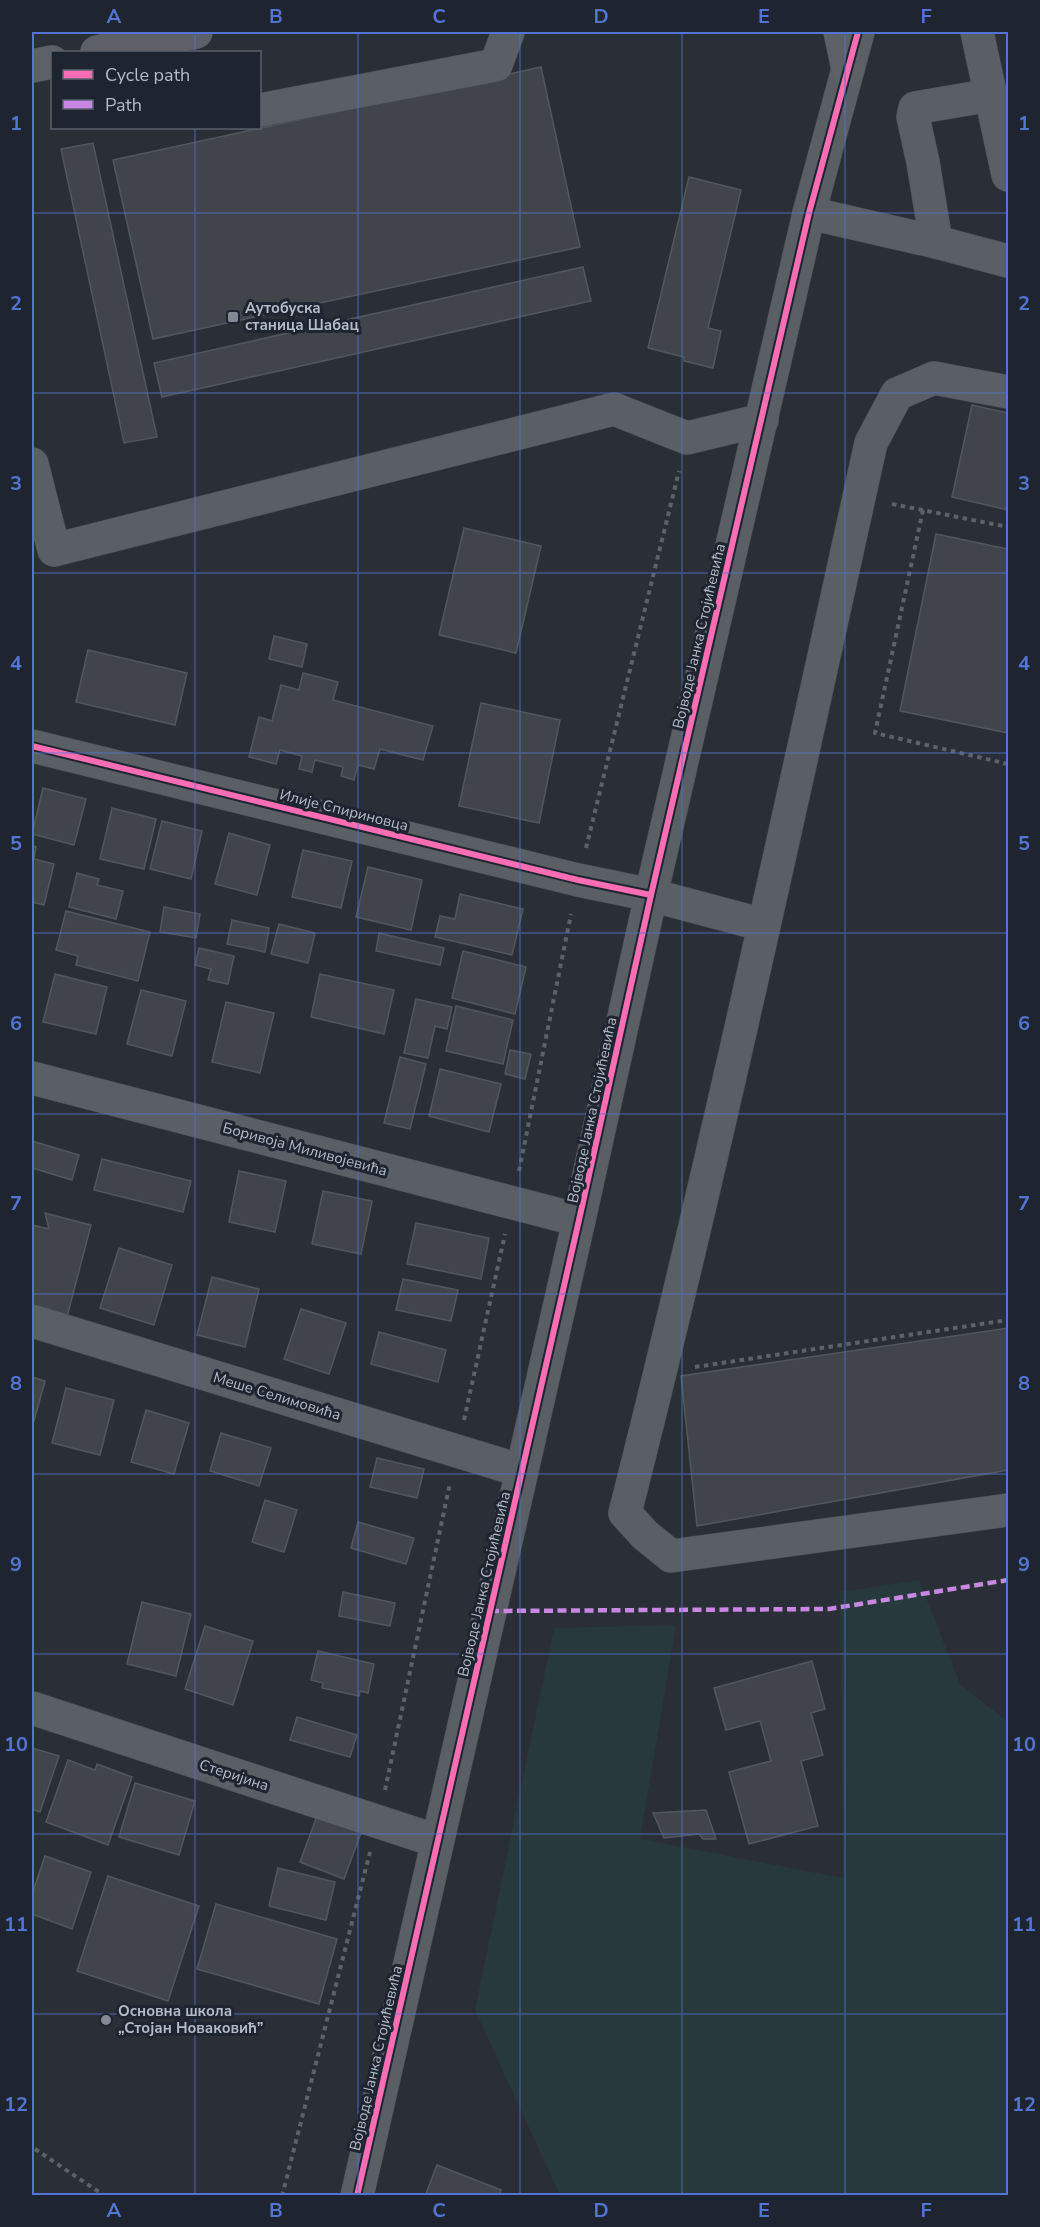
<svg xmlns="http://www.w3.org/2000/svg" width="1040" height="2227" font-family="'Nunito Sans',sans-serif">
<rect width="100%" height="100%" fill="#2a2f37"/>
<path fill="#27393c" d="M919,1580L960,1684L1008,1722V2195H560L475,2010L554,1628L676,1625L640,1839L843,1878L840,1592Z"/>
<g fill="#41454b" stroke="#52575f" stroke-width="1.5">
<path d="M541,67L580,247L153,339L113,160Z"/>
<path d="M93,143L157,437L124,443L61,149Z"/>
<path d="M689,177L741,190L708,328L721,331L713,368L684,361V357L648,348Z"/>
<path d="M583,267L591,301L162,397L154,363Z"/>
<path d="M972,405L1008,413V510L952,497Z"/>
<path d="M464,528L541,546L516,653L439,635Z"/>
<path d="M936,534L1008,549V733L900,711Z"/>
<path d="M274,636L307,644L302,667L269,659Z"/>
<path d="M88,650L187,673L175,725L76,702Z"/>
<path d="M303,673L338,682L333,700L433,726L423,760L380,749L374,769L358,765L354,780L341,776L343,767L315,760L312,772L299,769L302,756L280,750L276,764L249,757L259,717L272,721L281,685L299,690Z"/>
<path d="M481,703L560,720L539,823L459,806Z"/>
<path d="M43,788L86,799L74,845L32,834Z"/>
<path d="M112,808L156,819L144,869L100,859Z"/>
<path d="M162,821L202,831L191,879L150,869Z"/>
<path d="M229,833L270,845L257,895L215,884Z"/>
<path d="M32,845L36,847L34,859L54,864L44,905L32,902Z"/>
<path d="M303,850L352,861L341,908L292,897Z"/>
<path d="M368,867L422,880L411,930L356,917Z"/>
<path d="M77,873L99,879L97,885L123,891L116,919L69,907Z"/>
<path d="M460,894L523,909L512,955L435,937L440,916L455,919Z"/>
<path d="M164,907L200,914L196,938L160,932Z"/>
<path d="M66,911L150,932L138,981L76,965L78,956L56,950Z"/>
<path d="M232,920L269,928L265,952L227,944Z"/>
<path d="M279,924L315,933L308,963L271,954Z"/>
<path d="M379,933L444,948L440,965L376,951Z"/>
<path d="M199,948L234,956L228,984L208,980L211,969L195,965Z"/>
<path d="M463,951L526,967L515,1014L452,998Z"/>
<path d="M55,974L107,987L96,1034L43,1022Z"/>
<path d="M320,974L394,990L384,1034L311,1017Z"/>
<path d="M141,990L186,1001L172,1056L127,1044Z"/>
<path d="M416,999L452,1007L447,1029L435,1026L428,1058L404,1053Z"/>
<path d="M226,1002L274,1013L260,1073L212,1062Z"/>
<path d="M456,1006L513,1020L503,1064L446,1051Z"/>
<path d="M510,1050L531,1054L525,1079L505,1074Z"/>
<path d="M400,1057L426,1064L410,1129L384,1123Z"/>
<path d="M440,1069L501,1084L489,1132L429,1116Z"/>
<path d="M32,1141L79,1155L72,1180L32,1168Z"/>
<path d="M102,1159L191,1181L183,1212L94,1190Z"/>
<path d="M239,1171L286,1181L275,1232L229,1222Z"/>
<path d="M323,1191L372,1201L361,1254L312,1244Z"/>
<path d="M45,1213L91,1225L67,1317L32,1308V1225L49,1229Z"/>
<path d="M416,1223L489,1238L481,1279L407,1264Z"/>
<path d="M119,1248L172,1265L154,1325L100,1308Z"/>
<path d="M212,1277L259,1289L245,1347L197,1335Z"/>
<path d="M403,1279L458,1290L451,1321L396,1310Z"/>
<path d="M301,1309L346,1323L329,1374L284,1359Z"/>
<path d="M1008,1328V1470L697,1526L681,1376Z"/>
<path d="M379,1332L446,1350L438,1382L371,1364Z"/>
<path d="M32,1377L45,1381L32,1428Z"/>
<path d="M66,1388L114,1400L100,1455L52,1443Z"/>
<path d="M146,1410L189,1423L174,1474L131,1462Z"/>
<path d="M221,1433L271,1448L259,1486L210,1471Z"/>
<path d="M377,1458L424,1469L417,1498L370,1487Z"/>
<path d="M265,1500L297,1510L284,1552L252,1542Z"/>
<path d="M358,1522L414,1538L406,1564L351,1548Z"/>
<path d="M343,1592L395,1603L390,1626L339,1616Z"/>
<path d="M142,1602L191,1614L176,1676L127,1664Z"/>
<path d="M205,1626L253,1641L233,1705L185,1689Z"/>
<path d="M318,1651L374,1664L368,1693L360,1691L359,1696L322,1688L323,1683L311,1680Z"/>
<path d="M812,1661L825,1709L811,1713L823,1755L801,1761L818,1826L749,1844L729,1772L771,1761L760,1721L726,1730L714,1688Z"/>
<path d="M297,1717L357,1735L350,1757L290,1740Z"/>
<path d="M32,1748L59,1756L40,1812L32,1809Z"/>
<path d="M68,1760L95,1770L97,1764L132,1777L108,1845L46,1822Z"/>
<path d="M135,1783L195,1801L179,1855L119,1837Z"/>
<path d="M706,1810L716,1839H703L699,1834L664,1838L653,1813Z"/>
<path d="M317,1816L361,1833L344,1879L300,1862Z"/>
<path d="M45,1856L91,1872L72,1929L32,1914V1894Z"/>
<path d="M278,1868L335,1882L326,1920L269,1906Z"/>
<path d="M108,1876L199,1906L168,2001L77,1971Z"/>
<path d="M216,1904L337,1939L319,2004L197,1969Z"/>
<path d="M437,2165L501,2190L499,2196H425Z"/>
</g>
<g fill="none" stroke-linecap="round" stroke-linejoin="round">
<g stroke="#464a50" stroke-width="34">
<g id="minor">
<path d="M977,32L1008,175"/>
<path d="M260,110L496,65L508,32"/>
<path d="M809,213L936,242L1008,261"/>
<path d="M936,242L923,162L913,117L915,108L991,95"/>
<path d="M1008,392L934,378L897,394L871,443C792,800 715,1158 625,1513L645,1535L671,1556L1008,1510"/>
<path d="M32,464L54,550L614,409L687,438L762,420"/>
<path d="M32,746L578,880L651,895L764,925"/>
<path d="M32,1078L579,1220"/>
<path d="M32,1321L522,1471"/>
<path d="M32,1708L437,1841"/>
<path d="M357,2196L579,1220L651,895L809,213L858,32"/>
</g>
</g>
<g stroke="#484c54" stroke-width="34">
<g id="major">
<path d="M840,32L848,69"/>
<path d="M97,52L196,32"/>
<path d="M32,66L52,62"/>
</g>
</g>
<g stroke="#5d6268" stroke-width="4" stroke-dasharray="4.5 4.5" stroke-linecap="butt">
<path d="M892,504L1008,527"/>
<path d="M923,510L875,733L1008,764"/>
<path d="M586,848L679,471"/>
<path d="M519,1171L571,914"/>
<path d="M695,1367L1008,1320"/>
<path d="M464,1420L505,1234"/>
<path d="M385,1790L450,1483"/>
<path d="M35,2149L105,2196"/>
<path d="M282,2196L370,1852"/>
</g>
<use href="#minor" stroke="#5a5e65" stroke-width="33"/>
<use href="#major" stroke="#5d6066" stroke-width="33"/>
<path stroke="#c787e3" stroke-width="4.5" stroke-dasharray="9 4.5" stroke-linecap="butt" d="M490,1611L829,1609L1008,1580"/>
<g stroke="#1e2531" stroke-width="10">
<g id="cycleway">
<path d="M32,746L578,880L651,895"/>
<path d="M357,2196L579,1220L651,895L809,213L858,32"/>
</g>
</g>
<use href="#cycleway" stroke="#f96db3" stroke-width="6"/>
</g>
<path fill="none" stroke="#5274d2" stroke-width="1.5" stroke-opacity="0.55" d="M195,32V52M358,32V2196M520,32V2196M682,32V2196M845,32V2196M195,128V2196M32,213H1008M32,393H1008M32,573H1008M32,753H1008M32,933H1008M32,1114H1008M32,1294H1008M32,1474H1008M32,1654H1008M32,1834H1008M32,2014H1008"/>
<g fill="#848a95" stroke="#1e2531" stroke-width="2">
<rect x="227" y="311" width="12" height="12" rx="3"/>
<circle cx="106" cy="2020" r="6"/>
</g>
<g text-anchor="middle" dominant-baseline="central" stroke-width="6" stroke-linejoin="round" paint-order="stroke">
<g font-size="15" font-weight="bold" fill="#b4bbc7" stroke="#1e2531" text-anchor="start">
<text x="245" y="308">Аутобуска<tspan x="245" dy="17">станица Шабац</tspan></text>
<text x="118" y="2011">Основна школа<tspan x="118" dy="17">„Стојан Новаковић”</tspan></text>
</g>
<g font-size="15" fill="#b4bbc7" stroke="#1e2531">
<text transform="translate(699 636) rotate(-77)">Војводе Јанка Стојићевића</text>
<text transform="translate(344 810) rotate(14)">Илије Спириновца</text>
<text transform="translate(592 1110) rotate(-78)">Војводе Јанка Стојићевића</text>
<text transform="translate(305 1149) rotate(15)">Боривоја Миливојевића</text>
<text transform="translate(277 1396) rotate(17)">Меше Селимовића</text>
<text transform="translate(484 1584) rotate(-77)">Војводе Јанка Стојићевића</text>
<text transform="translate(234 1775) rotate(18)">Стеријина</text>
<text transform="translate(376 2058) rotate(-77)">Војводе Јанка Стојићевића</text>
</g>
</g>
<rect width="1040" height="2227" fill="none" stroke="#1e2531" stroke-width="66"/>
<rect x="51" y="51" width="210" height="78" fill="#1e2531" stroke="#5a616d" stroke-width="1.5"/>
<rect x="63" y="70" width="30" height="9" fill="#f96db3" stroke="#5a616d" stroke-width="1.5"/>
<text x="105" y="81" font-size="18" fill="#b4bbc7">Cycle path</text>
<rect x="63" y="100" width="30" height="9" fill="#c787e3" stroke="#5a616d" stroke-width="1.5"/>
<text x="105" y="111" font-size="18" fill="#b4bbc7">Path</text>
<rect x="33" y="33" width="974" height="2161" fill="none" stroke="#5274d2" stroke-width="2"/>
<g font-size="20" text-anchor="middle" font-weight="bold" fill="#5274d2">
<text x="114" y="23">A</text>
<text x="276" y="23">B</text>
<text x="439" y="23">C</text>
<text x="601" y="23">D</text>
<text x="764" y="23">E</text>
<text x="926" y="23">F</text>
<text x="16" y="130">1</text>
<text x="1024" y="130">1</text>
<text x="16" y="310">2</text>
<text x="1024" y="310">2</text>
<text x="16" y="490">3</text>
<text x="1024" y="490">3</text>
<text x="16" y="670">4</text>
<text x="1024" y="670">4</text>
<text x="16" y="850">5</text>
<text x="1024" y="850">5</text>
<text x="16" y="1030">6</text>
<text x="1024" y="1030">6</text>
<text x="16" y="1210">7</text>
<text x="1024" y="1210">7</text>
<text x="16" y="1390">8</text>
<text x="1024" y="1390">8</text>
<text x="16" y="1571">9</text>
<text x="1024" y="1571">9</text>
<text x="16" y="1751">10</text>
<text x="1024" y="1751">10</text>
<text x="16" y="1931">11</text>
<text x="1024" y="1931">11</text>
<text x="16" y="2111">12</text>
<text x="1024" y="2111">12</text>
<text x="114" y="2217">A</text>
<text x="276" y="2217">B</text>
<text x="439" y="2217">C</text>
<text x="601" y="2217">D</text>
<text x="764" y="2217">E</text>
<text x="926" y="2217">F</text>
</g>
</svg>
